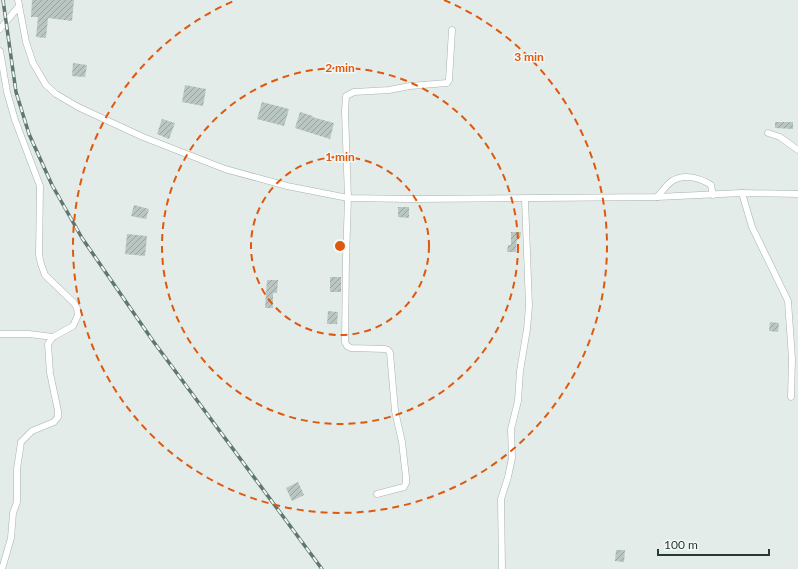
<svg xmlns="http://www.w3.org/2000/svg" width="798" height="569" font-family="Lato,sans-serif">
<defs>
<pattern id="building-hatch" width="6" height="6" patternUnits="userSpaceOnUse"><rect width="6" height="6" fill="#b9c6c1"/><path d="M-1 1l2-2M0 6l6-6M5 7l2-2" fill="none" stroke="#96a29e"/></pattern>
</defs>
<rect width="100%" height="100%" fill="#e3ece8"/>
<g fill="url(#building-hatch)">
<path d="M32,0H74L72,21L48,18L46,38L36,37L38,17H31Z"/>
<path d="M73,63L87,65L85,77L72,76Z"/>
<path d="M185,85L206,89L203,106L182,102Z"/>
<path d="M262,102L289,109L284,126L257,119Z"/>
<path d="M300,112L313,116L312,117L334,123L330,139L295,128Z"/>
<path d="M162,119L175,123L169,139L157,134Z"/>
<path d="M775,122H793V129L775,128Z"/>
<path d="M134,205L149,209L146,219L131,216Z"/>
<path d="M398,207H409V218L398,217Z"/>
<path d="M511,232H521L520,238H517L516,252H507L508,245H511Z"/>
<path d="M127,234L147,236L145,256L125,254Z"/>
<rect x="330" y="277" width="11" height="15"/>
<path d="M267,280H278L277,293H273V308H265Z"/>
<path d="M328,311L338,312L337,324H327Z"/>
<path d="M770,322L779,323L778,332L769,331Z"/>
<path d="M298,482L304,495L292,501L286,488Z"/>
<path d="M616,550H625L624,562L615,561Z"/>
</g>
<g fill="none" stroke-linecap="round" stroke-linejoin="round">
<g stroke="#a6b3af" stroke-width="7">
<g id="minor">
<path d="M18,0L26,42L33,63L46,85L56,94L78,107L143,137L225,169L287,186L348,198L411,199L657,197L742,193L798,194"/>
<path d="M0,29L19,6"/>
<path d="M0,51L7,92L15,120L40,186L39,255L41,264L45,275L74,303L77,308L78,315L73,326L53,337L48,344L50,373L58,411V417L54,422L32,431L21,442L17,469V502L13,513L11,538L2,569"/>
<path d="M768,133L780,137L798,150"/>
<path d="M742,193L752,227L788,301L792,359L791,397"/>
<path d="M657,197C662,192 666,185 672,181C684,173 700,178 711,185L713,195"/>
<path d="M0,334H29L53,337"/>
<path d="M377,494L404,487L406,483V477L402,442L395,411L390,353L388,350L385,349L351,348L347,346L345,342L346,259L348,198L345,112L346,96L354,92L389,90L410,86L447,83L449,80L452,30"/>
<path d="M502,569L501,499L508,477L512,458L511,429L518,401L520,371L527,329L529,306L525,199"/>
</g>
</g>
<use href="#minor" stroke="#fff" stroke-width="6"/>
<g stroke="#5f7771" stroke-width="3.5">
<path id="rail" d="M3,0L16,92L29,134L52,185L82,238L153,341L322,569"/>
</g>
<use href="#rail" stroke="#f4f8f6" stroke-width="2" stroke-dasharray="6" stroke-linecap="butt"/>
</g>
<g fill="none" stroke="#de580e" stroke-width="2" stroke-dasharray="7 5">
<circle cx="340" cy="246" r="89"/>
<circle cx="340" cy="246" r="178"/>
<path d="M444 0A267 267 0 1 1 236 0"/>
</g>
<circle cx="340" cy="246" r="6" fill="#de580e" stroke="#f4f8f6" stroke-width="2"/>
<g font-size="12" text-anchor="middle" font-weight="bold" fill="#de580e" stroke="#f4f8f6" stroke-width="3" stroke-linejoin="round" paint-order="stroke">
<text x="529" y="61">3 min</text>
<text x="340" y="72">2 min</text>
<text x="340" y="161">1 min</text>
</g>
<path d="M658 549v6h111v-6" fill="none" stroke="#253b36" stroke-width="2"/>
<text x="664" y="549" font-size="12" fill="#253b36" stroke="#f4f8f6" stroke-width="3" paint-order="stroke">100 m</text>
</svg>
